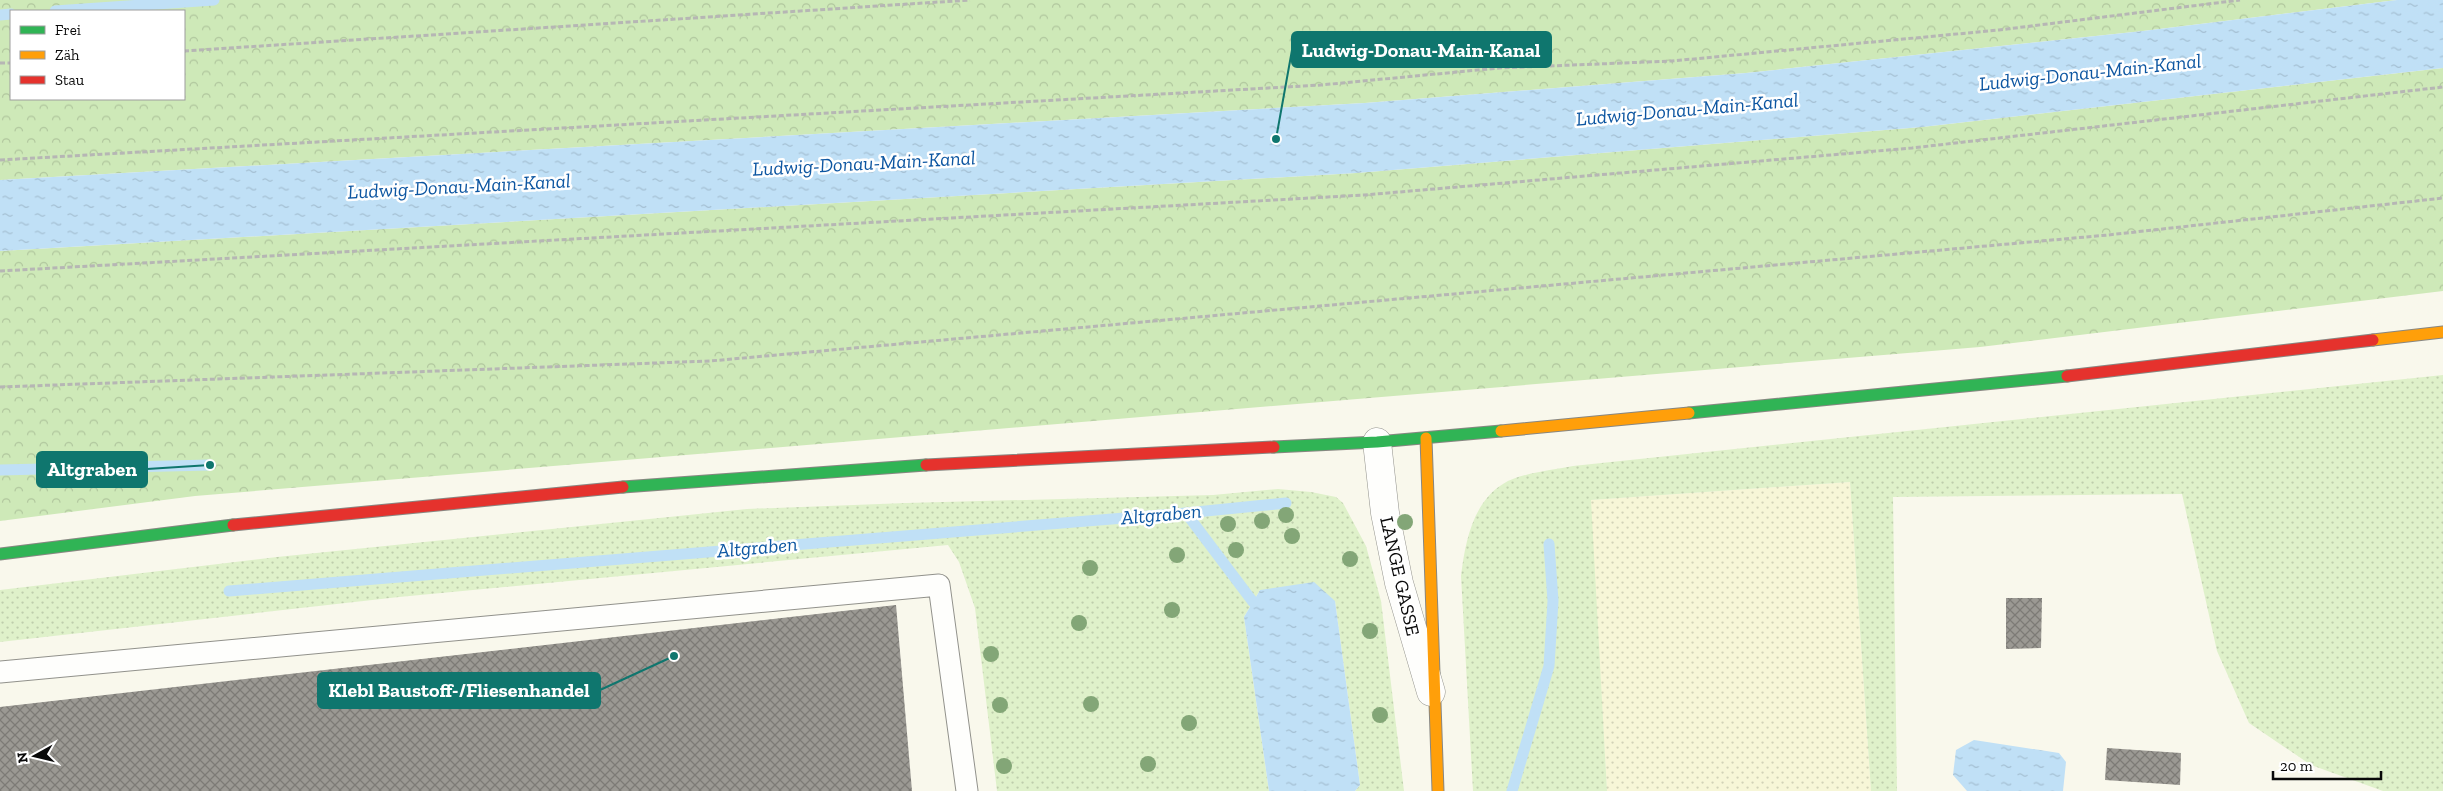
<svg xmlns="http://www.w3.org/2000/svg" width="2443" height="791" font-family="'Zilla Slab',serif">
<defs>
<pattern id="farmland-dots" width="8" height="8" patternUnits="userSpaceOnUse" patternTransform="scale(1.25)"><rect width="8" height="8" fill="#f7f6d7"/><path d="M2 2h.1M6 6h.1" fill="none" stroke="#d2d2b7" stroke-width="1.8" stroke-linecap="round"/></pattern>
<pattern id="grass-dots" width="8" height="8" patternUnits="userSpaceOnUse" patternTransform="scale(1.25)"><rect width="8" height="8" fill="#dff1ca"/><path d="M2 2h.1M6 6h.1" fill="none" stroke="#becdac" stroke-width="1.8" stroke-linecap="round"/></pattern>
<pattern id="forest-crowns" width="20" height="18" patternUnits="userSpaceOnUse" patternTransform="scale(1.25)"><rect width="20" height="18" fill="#cee9b8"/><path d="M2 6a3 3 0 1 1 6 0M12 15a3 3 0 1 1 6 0" fill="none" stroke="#b0c69d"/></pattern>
<pattern id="water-ripples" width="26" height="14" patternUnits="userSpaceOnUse" patternTransform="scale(1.25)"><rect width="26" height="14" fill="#c0e0f6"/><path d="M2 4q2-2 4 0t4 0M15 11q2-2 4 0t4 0" fill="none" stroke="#a4bfd2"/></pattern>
<pattern id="building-cross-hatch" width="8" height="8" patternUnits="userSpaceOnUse" patternTransform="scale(1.25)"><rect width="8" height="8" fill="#9b9993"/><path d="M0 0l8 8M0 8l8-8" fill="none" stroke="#7d7b76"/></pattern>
</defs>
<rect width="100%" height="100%" fill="#f9f8ec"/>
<path fill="url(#farmland-dots)" d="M1850,482L1871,791H1607L1590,500Z"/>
<g fill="url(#grass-dots)">
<path d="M2443,375V791H2383L2311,765L2249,723L2217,651L2182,494L1893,497L1897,791H1871L1850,482L1591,500L1607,791H1473L1461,576C1465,544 1472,503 1503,484C1520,473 1553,470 1573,466Z"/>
<path d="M1278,489L1311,492L1336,497L1343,503L1366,546L1381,601L1404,791H1355L1360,785L1335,601L1260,590L1244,617L1269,791H997L975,608L959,562L948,545L399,597L0,642V590L277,557L747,509L906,503L1213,495Z"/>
</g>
<g fill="url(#forest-crowns)" fill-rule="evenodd">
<path d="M0,0H2397L2143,31L1746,73L1365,103L0,180ZM11,11H184V99H11Z"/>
<path d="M2443,68V291L1980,347L195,496L0,521V251L1356,173L1922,127Z"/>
</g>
<g fill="url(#water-ripples)">
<path d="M2397,0H2443V68L1922,127L1356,173L0,251V180L1365,103L1746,73L2143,31Z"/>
<path d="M1314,582L1335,601L1360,785L1355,791H1269L1244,617L1260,590Z"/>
<path d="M1974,740L2059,753L2066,762L2063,791H1967L1953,775L1956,750Z"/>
</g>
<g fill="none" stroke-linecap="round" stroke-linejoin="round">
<g stroke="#c0e0f6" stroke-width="11">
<path d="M55,11L214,0"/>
<path d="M0,15L11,14"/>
<path d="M0,470L210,465"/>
<path d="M1186,513L1253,602"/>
<path d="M229,591L1186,513L1286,503"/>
<path d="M1512,791L1549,666L1553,601L1549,544"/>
</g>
</g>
<g fill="url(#building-cross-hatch)">
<path d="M2006,598H2042L2041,648L2006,649Z"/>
<path d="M896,605L912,791H0V707Z"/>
<path d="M2107,748L2181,753L2180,785L2105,780Z"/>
</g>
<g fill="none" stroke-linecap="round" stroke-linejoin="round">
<g stroke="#91918b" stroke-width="23">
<path id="lane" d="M0,672L939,585L967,791"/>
</g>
<g stroke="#91918b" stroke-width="29">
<path id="street" d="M1377,442L1385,513L1399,583L1431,692"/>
</g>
<g stroke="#888782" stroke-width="13">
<g id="fast">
<path d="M1689,413L2067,376"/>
<path d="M1274,447L1377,442L1501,431"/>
<path d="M623,487L926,465"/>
<path d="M0,554L233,525"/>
</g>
</g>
<g stroke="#888782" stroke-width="13">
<g id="slow">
<path d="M2373,340L2443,332"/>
<path d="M1501,431L1689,413"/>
<path d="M1426,438L1438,791"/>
</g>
</g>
<g stroke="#888782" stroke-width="13">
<g id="jam">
<path d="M2067,376L2373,340"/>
<path d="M926,465L1274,447"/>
<path d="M233,525L623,487"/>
</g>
</g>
<g stroke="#b6b6b4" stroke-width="3" stroke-dasharray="5 2.5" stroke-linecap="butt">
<path d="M184,51L970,0"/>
<path d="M0,63H11"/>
<path d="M0,160L1321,85L1499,68L1672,61L1999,30L2240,0"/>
<path d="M0,271L1364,195L1912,148L2443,87"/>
<path d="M0,387L710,361L2108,235L2443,198"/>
</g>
<use href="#lane" stroke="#fefefc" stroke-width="21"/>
<use href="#street" stroke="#fefefc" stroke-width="28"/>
<use href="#fast" stroke="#30b455" stroke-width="11"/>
<use href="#slow" stroke="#ff9f0a" stroke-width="11"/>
<use href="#jam" stroke="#e5322d" stroke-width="11"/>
</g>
<g fill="#83a677">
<circle cx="1286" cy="515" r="8"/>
<circle cx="1262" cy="521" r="8"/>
<circle cx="1405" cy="522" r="8"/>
<circle cx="1228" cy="524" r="8"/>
<circle cx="1292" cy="536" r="8"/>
<circle cx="1236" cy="550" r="8"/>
<circle cx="1177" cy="555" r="8"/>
<circle cx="1350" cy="559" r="8"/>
<circle cx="1090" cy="568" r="8"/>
<circle cx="1172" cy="610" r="8"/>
<circle cx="1079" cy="623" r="8"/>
<circle cx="1370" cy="631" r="8"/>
<circle cx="991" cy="654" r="8"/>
<circle cx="1091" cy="704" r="8"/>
<circle cx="1000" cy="705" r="8"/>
<circle cx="1380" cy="715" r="8"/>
<circle cx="1189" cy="723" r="8"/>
<circle cx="1148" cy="764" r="8"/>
<circle cx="1004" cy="766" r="8"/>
</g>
<g text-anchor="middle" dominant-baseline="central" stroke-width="5" stroke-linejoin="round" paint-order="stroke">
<g font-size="19" fill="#090909" stroke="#fff">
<text transform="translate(1400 576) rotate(77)">LANGE GASSE</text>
</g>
<g font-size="20" font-style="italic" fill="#0d56a1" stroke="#fff">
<text transform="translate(2090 72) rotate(-6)">Ludwig-Donau-Main-Kanal</text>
<text transform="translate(1687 109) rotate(-5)">Ludwig-Donau-Main-Kanal</text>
<text transform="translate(864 163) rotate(-3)">Ludwig-Donau-Main-Kanal</text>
<text transform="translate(459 186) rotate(-3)">Ludwig-Donau-Main-Kanal</text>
<text transform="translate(1161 514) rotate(-5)">Altgraben</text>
<text transform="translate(757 547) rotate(-5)">Altgraben</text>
</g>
</g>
<path fill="none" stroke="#0f766e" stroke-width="2" d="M1276 139L1292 50M210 465L147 469M674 656L600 690"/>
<g fill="#0f766e" stroke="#fff" stroke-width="2">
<circle cx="1276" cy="139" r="5"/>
<circle cx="210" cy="465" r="5"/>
<circle cx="674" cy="656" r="5"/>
</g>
<g fill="#0f766e" stroke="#0f766e" stroke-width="2">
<rect x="1292" y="32" width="259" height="35" rx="5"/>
<rect x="37" y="452" width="110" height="35" rx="5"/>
<rect x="318" y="673" width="282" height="35" rx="5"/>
</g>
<g font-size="20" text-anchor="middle" font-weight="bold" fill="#fff">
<text x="1421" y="57">Ludwig-Donau-Main-Kanal</text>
<text x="92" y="476">Altgraben</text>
<text x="459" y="697">Klebl Baustoff-/Fliesenhandel</text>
</g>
<rect x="10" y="10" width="175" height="90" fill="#ffffff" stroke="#9d9d9d"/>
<rect x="20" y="26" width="25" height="8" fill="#30b455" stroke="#9d9d9d"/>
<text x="55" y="35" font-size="15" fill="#090909">Frei</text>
<rect x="20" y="51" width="25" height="8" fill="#ff9f0a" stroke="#9d9d9d"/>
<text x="55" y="60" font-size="15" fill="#090909">Zäh</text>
<rect x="20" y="76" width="25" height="8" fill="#e5322d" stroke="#9d9d9d"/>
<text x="55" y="85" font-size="15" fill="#090909">Stau</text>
<g transform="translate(35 756) rotate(262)" stroke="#ffffff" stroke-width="4" paint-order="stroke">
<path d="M0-4L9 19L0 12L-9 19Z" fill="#090909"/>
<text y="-8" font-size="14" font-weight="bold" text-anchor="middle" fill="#090909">N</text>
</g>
<path d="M2273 771v8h108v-8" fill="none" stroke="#090909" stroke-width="2.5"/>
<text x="2280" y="771" font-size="15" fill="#090909" stroke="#ffffff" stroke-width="4" paint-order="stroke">20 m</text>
</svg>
